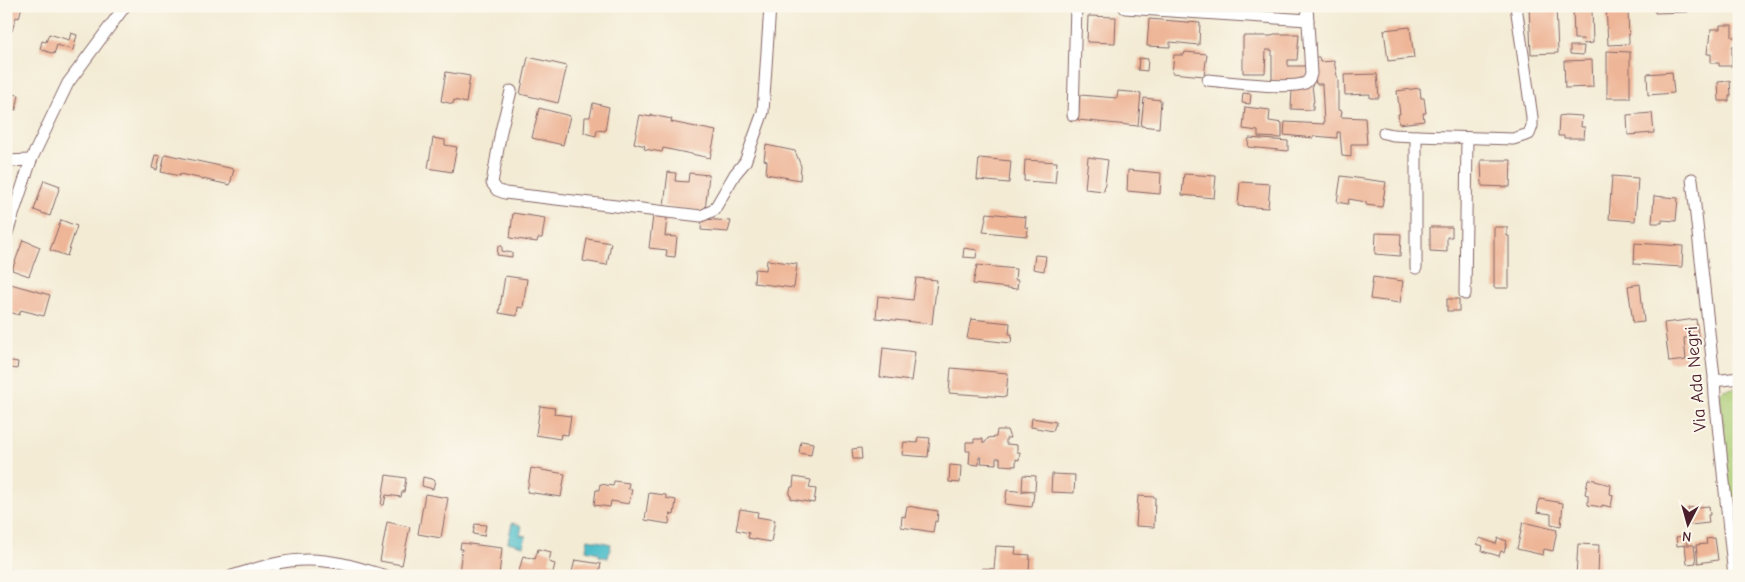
<svg xmlns="http://www.w3.org/2000/svg" width="1745" height="582" font-family="'Comic Neue',sans-serif">
<rect width="100%" height="100%" fill="#fbf7ec"/>
<filter id="ink" filterUnits="userSpaceOnUse"><feTurbulence type="fractalNoise" baseFrequency=".02" numOctaves="2"/><feDisplacementMap in="SourceGraphic" scale="10" xChannelSelector="R" yChannelSelector="G"/><feConvolveMatrix kernelMatrix="1 2 1 2 8 2 1 2 1" color-interpolation-filters="sRGB"/></filter>
<filter id="wash" filterUnits="userSpaceOnUse"><feTurbulence type="fractalNoise" baseFrequency=".0096" numOctaves="4" result="noise"/><feDisplacementMap in="SourceGraphic" scale="20" xChannelSelector="R" yChannelSelector="G"/><feGaussianBlur stdDeviation="1.12" result="paint"/><feColorMatrix in="noise" values="0 0 0 0 0 0 0 0 0 0 0 0 0 0 0 0 0 1.4 0 .05"/><feComposite in="paint" operator="in"/></filter>
<g filter="url(#wash)">
<rect width="100%" height="100%" fill="#f3ebd4"/>
<path fill="#abcc74" stroke="#7a7650" d="M1739,387V562L1726,463L1720,393L1723,390Z"/>
<g fill="#51bfca" stroke="#4e6f7a">
<path d="M512,523L522,526L520,535L526,536L523,546L508,542Z"/>
<path d="M588,539L611,544L608,558L599,556V553L586,550Z"/>
</g>
<g id="blocks">
<g fill="#eeb597">
<path d="M6,6H22L19,18L16,17L12,31L6,30Z"/>
<path d="M1529,6H1556L1558,53L1531,54Z"/>
<path d="M1587,6V10H1592L1593,43L1584,44L1583,39H1574L1573,7Z"/>
<path d="M1606,6H1621L1622,9L1628,8L1629,44L1608,45Z"/>
<path d="M1655,6H1688V12L1655,13Z"/>
<path d="M1088,16L1116,17L1115,43L1087,42Z"/>
<path d="M1149,19L1200,23L1199,45L1170,42V47L1147,46Z"/>
<path d="M1720,25H1732V37H1737V46H1732V66H1719V63H1711V54H1707L1708,44L1710,42L1711,29H1720Z"/>
<path d="M1410,27L1414,58L1388,61L1384,30Z"/>
<path d="M71,33L77,35L73,50L57,45L54,54L40,49L42,41L46,42L49,34L69,40Z"/>
<path d="M1274,34H1299L1297,60H1288V66H1307L1306,79L1272,81V50H1266L1265,73H1243V36H1272Z"/>
<path d="M1570,46H1584L1583,55L1570,54Z"/>
<path d="M1607,51L1630,52V98H1607Z"/>
<path d="M1185,52L1207,54L1204,76L1172,73L1174,55H1184Z"/>
<path d="M528,57L567,66L558,103L520,94Z"/>
<path d="M1312,57H1319L1320,62L1334,61L1338,81V110L1342,111L1341,117L1365,118L1367,144H1351V157L1342,156L1340,132H1337V138L1314,136L1313,138L1284,135L1285,122L1324,124L1322,84H1316Z"/>
<path d="M1139,58L1148,59L1147,71L1138,70Z"/>
<path d="M1592,60L1593,87L1565,88L1564,61Z"/>
<path d="M446,72L470,76L466,103L454,100L453,104L441,101Z"/>
<path d="M1672,72L1674,93L1648,95L1647,74Z"/>
<path d="M1377,74L1379,98H1370V94L1345,95L1344,75Z"/>
<path d="M1730,81L1731,96H1729V101H1719L1718,82Z"/>
<path d="M1312,85L1314,102H1313V110L1291,109L1292,90L1296,91V88Z"/>
<path d="M1420,88L1421,98H1424L1426,113H1423L1424,121L1399,124L1398,114H1400L1397,91Z"/>
<path d="M1118,91L1141,93L1138,126L1078,120L1080,95L1117,98Z"/>
<path d="M6,93L19,95L16,110L13,109L10,121L6,120Z"/>
<path d="M1243,93L1251,94L1250,104L1242,103Z"/>
<path d="M1144,98L1161,100L1159,128L1141,126Z"/>
<path d="M593,103L609,107L605,131L597,130L596,136L584,133L585,117H590Z"/>
<path d="M1245,107L1270,110L1269,121L1282,123V138L1258,137V131L1243,129Z"/>
<path d="M539,108L570,116L563,145L532,138Z"/>
<path d="M1652,113L1654,133L1628,135L1627,115Z"/>
<path d="M640,115L651,117V115L672,119L671,122L716,131L710,158L663,148L662,152L644,149L645,146L634,143Z"/>
<path d="M1565,115L1582,116L1581,127H1585L1584,138H1564V136H1558L1559,116Z"/>
<path d="M433,138L445,140V145L457,147L452,172L428,168Z"/>
<path d="M1249,138L1288,141V151L1248,147Z"/>
<path d="M766,145L795,151L801,166L800,180L766,174L767,161L764,160Z"/>
<path d="M165,154L234,169L230,185L180,174V176L161,172Z"/>
<path d="M155,155L160,156L157,170L152,168Z"/>
<path d="M1088,157L1108,160L1104,191L1085,189Z"/>
<path d="M979,158L1011,161L1009,183L977,180Z"/>
<path d="M1025,160L1057,162L1055,183L1024,181Z"/>
<path d="M1481,160H1511L1510,187L1482,186Z"/>
<path d="M1128,170L1161,173L1160,194L1127,191Z"/>
<path d="M668,172L676,173L675,181L688,182L689,173L709,175L705,211L664,206Z"/>
<path d="M1184,174L1216,176L1214,198L1182,195Z"/>
<path d="M1341,176L1386,182L1382,207L1366,205V202L1349,199L1348,204L1337,202Z"/>
<path d="M1612,176L1638,178L1635,221L1609,219Z"/>
<path d="M44,180L60,186L50,216L34,210Z"/>
<path d="M1240,182L1270,184L1268,208L1238,206Z"/>
<path d="M1654,196L1678,198L1676,221L1662,220V223H1652Z"/>
<path d="M513,213L545,218L542,238H538L537,242L510,238Z"/>
<path d="M987,213L1026,217L1025,227L1028,228L1027,236L983,232Z"/>
<path d="M653,216L667,218L665,236L677,237L675,257L666,256L667,250L649,248Z"/>
<path d="M702,219L731,221L728,232L701,230Z"/>
<path d="M61,220L77,226L67,256L50,250Z"/>
<path d="M1430,227H1452V237H1447V252L1430,251Z"/>
<path d="M1494,227H1507V236H1509V288H1494Z"/>
<path d="M1376,233L1401,234L1400,256L1375,254Z"/>
<path d="M587,239L611,243L607,265L583,261Z"/>
<path d="M23,240L40,247L29,276L12,270Z"/>
<path d="M1635,243L1683,246L1682,267L1634,264Z"/>
<path d="M498,246H502V251L512,253V257L497,255Z"/>
<path d="M964,248L977,250L976,258L963,257Z"/>
<path d="M1035,255L1046,256L1044,271L1033,269Z"/>
<path d="M767,260L797,264L794,288L754,283L755,269L766,270Z"/>
<path d="M977,265L1016,269L1015,280H1018L1017,289L973,284Z"/>
<path d="M505,276L527,279L523,308L518,307L517,316L499,313Z"/>
<path d="M1373,277L1403,281L1400,303L1370,299Z"/>
<path d="M916,278L937,280L932,324L876,318L878,296L913,300Z"/>
<path d="M7,283L50,295L44,316L21,310L19,315L6,311Z"/>
<path d="M1640,284L1644,322L1633,323L1628,286Z"/>
<rect x="1447" y="299" width="12" height="12"/>
<path d="M971,319L1010,323L1009,334H1012L1011,343L967,338Z"/>
<path d="M1696,319L1698,336L1684,338L1686,360L1669,362L1664,323Z"/>
<path d="M883,348L915,352L911,381L880,377Z"/>
<path d="M6,360L18,362L17,369L6,367Z"/>
<path d="M951,368L1008,373L1006,397L949,393Z"/>
<path d="M540,406L555,408L554,414L571,416L568,435L561,434L560,439L536,435Z"/>
<path d="M1032,418L1056,422L1053,431L1031,427Z"/>
<path d="M997,430H1007L1010,438H1006V444L1017,445V452H1020L1019,460L1016,459V466L1000,465V458H996V464L981,463L982,457H979V465L969,464L970,451H966V442H974V439H983V443H985L988,438L996,437Z"/>
<path d="M918,437L930,438L928,457L902,455L904,442L917,443Z"/>
<path d="M801,441L813,443L811,455L799,453Z"/>
<path d="M861,448L862,459H853L852,449Z"/>
<path d="M950,465L961,466L960,483L949,482Z"/>
<path d="M531,468L565,474L561,497L527,492Z"/>
<path d="M1052,474L1075,475L1074,493L1051,492Z"/>
<path d="M386,475L406,478L404,492H402L401,497L386,495L384,505H381Z"/>
<path d="M1023,475L1036,476L1035,491L1022,490Z"/>
<path d="M423,477L435,480L433,489L422,486Z"/>
<path d="M794,477L811,480L809,488L816,489L814,503L791,499V496L789,495L791,487H793Z"/>
<path d="M1588,479L1595,480V481L1611,485L1610,494L1613,495L1611,507L1602,505V507L1588,505V495L1585,494Z"/>
<path d="M614,481L629,483L628,489H632L629,504L611,501L610,507L594,505L596,490H599L600,484L613,486Z"/>
<path d="M1007,490L1034,493L1032,507L1005,504Z"/>
<path d="M649,493L666,495V498L676,500L674,515L670,514L669,524L645,520Z"/>
<path d="M425,494L448,498L441,538L418,534Z"/>
<path d="M1138,496L1155,497L1154,527L1136,526Z"/>
<path d="M1539,499L1563,503L1561,526L1551,524V514L1537,512Z"/>
<path d="M907,506L938,511L937,522L935,521L933,532L901,527L902,516L905,517Z"/>
<path d="M1709,506L1710,515H1708L1709,523L1690,525L1688,508Z"/>
<path d="M740,509L758,512L757,517L775,520L771,542L748,538L749,533L736,530Z"/>
<path d="M387,522L410,527L402,565L380,561Z"/>
<path d="M1523,522L1557,530L1553,551L1544,549L1543,555L1517,549Z"/>
<path d="M475,524L486,525L484,536L473,534Z"/>
<path d="M1686,536L1687,545H1694L1696,563L1687,564L1685,545L1677,546L1676,537Z"/>
<path d="M1480,538L1496,544L1498,538L1507,541L1504,552L1501,551L1499,556L1482,551L1483,546L1477,544Z"/>
<path d="M1715,538L1718,560L1698,563L1696,545L1707,544L1706,539Z"/>
<path d="M461,543L502,548L499,576L465,573L463,575L459,573L462,549H460Z"/>
<path d="M1578,544L1599,545L1598,576H1576Z"/>
<path d="M996,546L1016,547L1015,554L1030,555L1029,571H1023V576H982V568L994,569Z"/>
<path d="M538,549L551,552L549,562L555,564L552,576L518,575L523,556L535,559Z"/>
<path d="M575,560L601,564L599,573L604,574L603,576H571Z"/>
</g>
</g>
</g>
<g filter="url(#ink)">
<use href="#blocks" fill-opacity="0" stroke="#856666" stroke-width="1"/>
<g fill="none" stroke-linecap="round" stroke-linejoin="round">
<g stroke="#856666" stroke-width="8">
<path id="lane" d="M275,576L278,564"/>
</g>
<g stroke="#856666" stroke-width="13">
<g id="street">
<path d="M1125,8L1308,20"/>
<path d="M1208,80C1229,82 1288,90 1305,83C1309,81 1310,78 1311,74L1307,6"/>
<path d="M511,91L501,131L492,183L497,190L505,193L701,216L714,210L735,174L745,162L763,112L770,6"/>
<path d="M1073,115L1076,6"/>
<path d="M1384,133L1393,135L1416,136"/>
<path d="M6,161L31,160"/>
<path d="M1692,179L1714,377L1715,397L1734,576"/>
<path d="M6,236L31,160L68,83L125,6"/>
<path d="M1416,268V136L1513,139L1529,134L1532,126V117L1516,6"/>
<path d="M1465,294L1467,138"/>
<path d="M1714,381L1739,378"/>
<path d="M6,574L10,576"/>
<path d="M232,576C255,569 281,560 305,560C333,559 359,568 386,576"/>
</g>
</g>
<use href="#lane" stroke="#fff" stroke-width="5.5"/>
<use href="#street" stroke="#fff" stroke-width="11"/>
</g>
</g>
<g text-anchor="middle" dominant-baseline="central" stroke-width="4" stroke-linejoin="round" paint-order="stroke">
<g font-size="18" fill="#4a1f2b" stroke="#fbf7ec">
<text transform="translate(1696 379) rotate(-95)">Via Ada Negri</text>
</g>
</g>
<rect width="1745" height="582" fill="none" stroke="#fbf7ec" stroke-width="25"/>
<g transform="translate(1688 524) rotate(186)" stroke="#fbf7ec" stroke-width="4" paint-order="stroke">
<path d="M0-4L9 19L0 12L-9 19Z" fill="#4a1f2b"/>
<text y="-8" font-size="14" font-weight="bold" text-anchor="middle" fill="#4a1f2b">N</text>
</g>
</svg>
